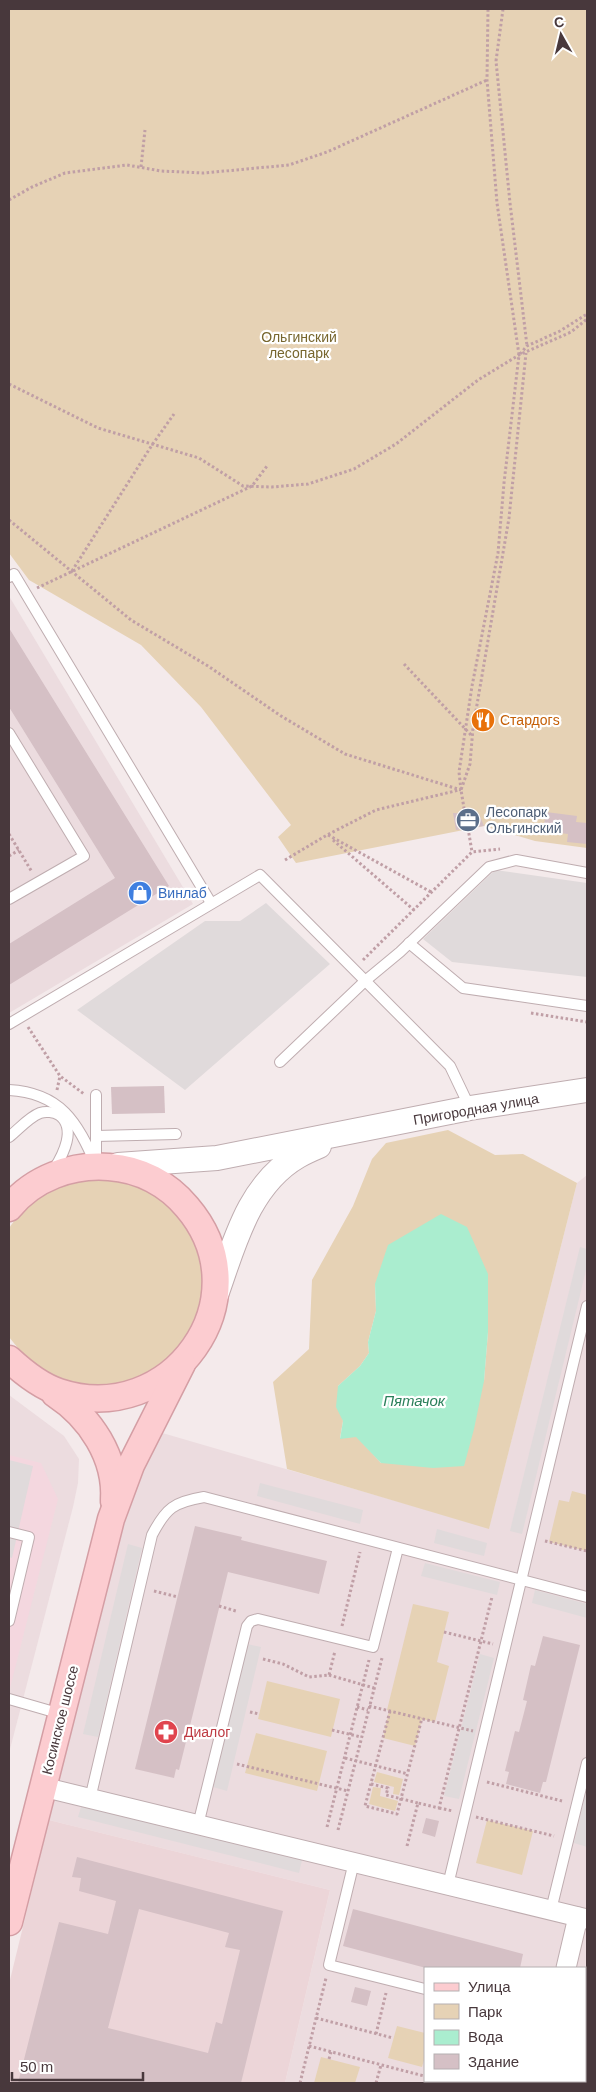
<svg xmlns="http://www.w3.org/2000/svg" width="596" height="2092" font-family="Arial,sans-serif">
<rect width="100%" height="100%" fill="#f4eaeb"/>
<g fill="#ecdcdf" fill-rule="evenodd">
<path d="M9,596L193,904L9,1013Z"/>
<path d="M587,1175V2080L586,2083H285L330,1890L49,1820L120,1532L139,1475L159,1432L489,1528L577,1183ZM425,1968H585V2081H425Z"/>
<path d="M9,1395L64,1436L79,1459L78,1483L73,1507L9,1753Z"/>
</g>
<path fill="#f4d7df" d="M9,1455L41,1463L58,1499L10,1688L9,1687Z"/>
<path fill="#ecd5d8" d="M49,1820L330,1890L285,2083H9V1984Z"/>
<g fill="#e6d2b5" fill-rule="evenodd">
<path d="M9,9H587V848L535,841L484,826L296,863L278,837L291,825L201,707L141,645L29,580L9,553Z"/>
<path d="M448,1130L495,1155L523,1154L577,1183L489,1529L287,1469L273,1382L309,1349L312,1280L353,1206L372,1159L386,1143ZM488,1274V1332L484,1381L381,1463L356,1436L340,1438L343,1421L338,1386L360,1366L369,1353L368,1342L376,1311L375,1284Z"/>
<path d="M96,1178L135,1184L154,1194L171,1207L194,1239L204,1279L196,1320L174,1355L141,1378L101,1387L61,1380L42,1371L26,1358L9,1337V1228L23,1209L54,1187Z"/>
<path d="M572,1491L587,1495V1551L549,1542L559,1500L569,1502Z"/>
<path d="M413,1604L449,1612L437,1662L449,1666L435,1722L422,1719L415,1746L383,1738L389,1711L387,1710Z"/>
<path d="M267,1681L340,1699L331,1737L258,1719Z"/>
<path d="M256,1733L327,1751L317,1791L245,1773Z"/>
<path d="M377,1772L403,1779L399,1795L393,1794L394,1787L374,1782Z"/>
<path d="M373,1787L381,1788L380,1796L398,1801L395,1811L369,1804Z"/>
<path d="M487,1820L533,1831L522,1875L476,1863Z"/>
<path d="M397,2026L425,2033V2057L422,2067L388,2058Z"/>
<path d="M321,2057L360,2067L355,2083H314Z"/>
</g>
<g fill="#e0dadb">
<path d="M495,870L587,883V977L452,962L423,939Z"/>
<path d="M266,903L330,964L185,1090L77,1010L205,921H240Z"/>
<path d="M580,1247L587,1249V1266L522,1534L510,1531Z"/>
<path d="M9,1460L33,1466L12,1558L9,1557Z"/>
<path d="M260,1483L363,1510L360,1524L257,1496Z"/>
<path d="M437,1529L487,1543L484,1556L434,1543Z"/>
<path d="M128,1544L142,1548L98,1737L83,1734Z"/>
<path d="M425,1563L500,1582L497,1595L421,1576Z"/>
<path d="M535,1590L587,1604V1618L532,1603Z"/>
<path d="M247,1644L261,1647L227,1791L213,1787Z"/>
<path d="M480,1654L494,1658L459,1799L444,1796Z"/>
<path d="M587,1787V1847L574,1843Z"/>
<path d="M82,1804L302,1860L299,1873L78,1817Z"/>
</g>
<path fill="#aaedcf" d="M441,1214L467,1227L488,1274V1332L484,1381L474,1429L464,1466L433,1468L381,1463L356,1437L340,1439L343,1421L336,1407L338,1386L360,1366L369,1353L368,1342L376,1311L375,1284L388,1245Z"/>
<g fill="#d5c0c5" fill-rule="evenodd">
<path d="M9,628L169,886L9,985V944L115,878L9,707Z"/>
<path d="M546,812L577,816L576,822L587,823V844L567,842L568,834L543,831Z"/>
<path d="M453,813L479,814L484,826L456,830Z"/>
<path d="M164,1086L165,1113L112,1114L111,1087Z"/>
<path d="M195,1526L242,1537L241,1540L327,1561L319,1594L228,1572L179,1770L176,1769L174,1778L135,1769Z"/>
<path d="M543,1636L580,1645L546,1782H543L540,1793L506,1784L509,1772L505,1771L515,1731L519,1732L527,1701L523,1700L531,1665L535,1666Z"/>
<path d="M426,1818L439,1821L435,1837L422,1833Z"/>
<path d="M77,1857L283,1911L241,2083H18L59,1922L108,1934L116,1901L79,1891L81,1878L72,1877ZM139,1909L229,1933L225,1947L240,1950L222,2024L216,2022L208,2053L108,2028Z"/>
<path d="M353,1909L523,1954L520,1968H426L343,1946Z"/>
<path d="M355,1987L371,1991L367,2006L351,2002Z"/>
</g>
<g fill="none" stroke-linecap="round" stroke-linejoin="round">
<g stroke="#bfadb0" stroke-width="12">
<g id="service">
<path d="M9,577L14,574L211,903"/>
<path d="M9,733L84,856L9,899"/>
<path d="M409,943L463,988L587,1006"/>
<path d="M9,1024L260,875L450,1066L470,1108"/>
<path d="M280,1062L365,981L400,952L489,867L516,860L587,873"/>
<path d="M9,1090C61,1093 77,1122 96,1165"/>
<path d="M96,1136L176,1134"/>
<path d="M9,1137C18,1130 29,1117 40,1113C46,1111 54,1112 59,1115C77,1128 63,1155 54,1169"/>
<path d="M96,1162V1095"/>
<path d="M9,1532L29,1537L9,1621"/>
<path d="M9,1699L61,1714"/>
<path d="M90,1799L152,1535C166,1508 174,1502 204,1497L587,1597"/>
<path d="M198,1825L247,1626L251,1621L258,1619L373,1647L398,1548"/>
<path d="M354,1862L329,1965L425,1989"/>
<path d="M448,1885L587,1306"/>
<path d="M551,1910L587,1763"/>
<path d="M434,2083L435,2081"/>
</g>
</g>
<g stroke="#bfadb0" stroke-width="21">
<g id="minor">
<path d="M43,1787L587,1919"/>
<path d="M566,1968L578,1917"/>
<path d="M537,2083L538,2081"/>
</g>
</g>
<g stroke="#bfadb0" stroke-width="26">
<g id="tertiary">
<path d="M118,1165L217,1158L470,1108L587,1090"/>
<path d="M216,1295C234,1245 248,1185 298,1156C305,1152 312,1149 319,1146"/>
</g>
</g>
<g stroke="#d49ea4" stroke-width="29">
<g id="secondary">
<path d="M9,1208C33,1178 72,1164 109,1167C140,1169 168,1184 187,1207C265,1298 171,1429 59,1392C40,1386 23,1372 9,1359"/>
<path d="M55,1394C90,1417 117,1457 114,1501"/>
<path d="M9,1922L111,1519L131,1465L182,1364"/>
</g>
</g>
<g stroke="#c09fa6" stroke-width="3" stroke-dasharray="2.5 2.5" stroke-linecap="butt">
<path d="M503,9L496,61L510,203L527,346"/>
<path d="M141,167L145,130"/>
<path d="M9,200L32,187L65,173L127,165L161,171L204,173L289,165L327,152L487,80"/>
<path d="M520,354L527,346L560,331L587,314"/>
<path d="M9,384L98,428L199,458L243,486L272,487L308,484L354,469L396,444L478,380L519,355L571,332L587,319"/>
<path d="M9,520L131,620L208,666L281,716L345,754L461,790"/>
<path d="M72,571L152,445L174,414"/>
<path d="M37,588L252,486L267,466"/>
<path d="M404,664L472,736"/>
<path d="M461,790L459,772L472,686L498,553L504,483L519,355L497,203L487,80L488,9"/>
<path d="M465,814L461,790L470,764L473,728L509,518L526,353"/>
<path d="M468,828L472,852"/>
<path d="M9,834L32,872"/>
<path d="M328,835L431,892"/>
<path d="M333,840L414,910"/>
<path d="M9,856L19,850"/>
<path d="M285,860L327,835L376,810L459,790"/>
<path d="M363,960L472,852L500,849"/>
<path d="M531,1013L587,1022"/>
<path d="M28,1027L60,1076L84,1094"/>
<path d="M57,1090L60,1076"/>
<path d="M545,1541L587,1551"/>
<path d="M154,1591L178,1597"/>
<path d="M219,1606L236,1611"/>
<path d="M342,1626L360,1552"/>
<path d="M444,1632L493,1644"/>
<path d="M263,1659L283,1664L309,1677L329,1675L335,1651"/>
<path d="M329,1675L374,1688"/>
<path d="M369,1706L473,1731"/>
<path d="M357,1707L368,1710"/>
<path d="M390,1711L365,1806L397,1814L422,1718"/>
<path d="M250,1712L259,1714"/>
<path d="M332,1730L361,1737"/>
<path d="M345,1758L408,1774"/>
<path d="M237,1764L348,1791"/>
<path d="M487,1782L562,1801"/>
<path d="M371,1784L388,1788L386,1795L418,1803"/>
<path d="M439,1808L453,1811"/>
<path d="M476,1817L554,1836"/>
<path d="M327,1827L369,1660"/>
<path d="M338,1830L382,1658"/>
<path d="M407,1846L418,1803L439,1808L492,1597"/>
<path d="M316,2018L393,2038"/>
<path d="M376,2034L386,1993"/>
<path d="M309,2046L424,2076"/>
<path d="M329,2059L331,2052"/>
<path d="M300,2083L326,1978"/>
<path d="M376,2083L381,2065"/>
</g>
<use href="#service" stroke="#fff" stroke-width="10"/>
<use href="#minor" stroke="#fff" stroke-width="19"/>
<use href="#tertiary" stroke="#fff" stroke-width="24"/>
<use href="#secondary" stroke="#fcccd0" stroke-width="26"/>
</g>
<defs>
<g id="restaurant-disc" transform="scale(1.25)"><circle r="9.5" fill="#e8710a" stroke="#fff"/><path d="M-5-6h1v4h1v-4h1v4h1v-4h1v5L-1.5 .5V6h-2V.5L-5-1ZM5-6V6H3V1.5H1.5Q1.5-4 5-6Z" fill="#fff"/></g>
<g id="office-disc" transform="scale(1.25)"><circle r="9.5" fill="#5c6f8a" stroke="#fff"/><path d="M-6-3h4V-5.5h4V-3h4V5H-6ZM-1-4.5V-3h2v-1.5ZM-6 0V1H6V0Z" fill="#fff"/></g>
<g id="shop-disc" transform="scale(1.25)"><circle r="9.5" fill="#3f7fe0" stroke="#fff"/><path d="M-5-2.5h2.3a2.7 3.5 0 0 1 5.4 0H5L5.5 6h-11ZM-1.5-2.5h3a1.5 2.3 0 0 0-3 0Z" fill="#fff"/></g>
<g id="pharmacy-disc" transform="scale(1.25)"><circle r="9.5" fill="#e0444e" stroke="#fff"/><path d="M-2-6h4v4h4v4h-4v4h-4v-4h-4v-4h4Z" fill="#fff"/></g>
</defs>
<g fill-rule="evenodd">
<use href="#restaurant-disc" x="483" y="720"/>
<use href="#office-disc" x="468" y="820"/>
<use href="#shop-disc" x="140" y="893"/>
<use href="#pharmacy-disc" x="166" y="1732"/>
</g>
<g text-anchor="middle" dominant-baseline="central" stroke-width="4.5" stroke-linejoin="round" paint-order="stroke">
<g font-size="14" fill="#77662e" stroke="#fff">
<text x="299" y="337">Ольгинский<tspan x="299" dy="16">лесопарк</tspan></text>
</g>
<g font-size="14" fill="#c56008" stroke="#fff" text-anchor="start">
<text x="500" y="720">Стардогs</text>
</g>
<g font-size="14" fill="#4e5e75" stroke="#fff" text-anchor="start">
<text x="486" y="812">Лесопарк<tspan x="486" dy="16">Ольгинский</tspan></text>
</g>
<g font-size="14" fill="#366cbe" stroke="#fff" text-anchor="start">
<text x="158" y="893">Винлаб</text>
</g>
<g font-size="14" fill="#48383c" stroke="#fff">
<text transform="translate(476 1109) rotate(-10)">Пригородная улица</text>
<text transform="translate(60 1720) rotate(-76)">Косинское шоссе</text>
</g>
<g font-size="14" fill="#be3a42" stroke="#fff" text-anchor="start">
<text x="184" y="1732">Диалог</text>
</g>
<g font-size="15" font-style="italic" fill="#2b805b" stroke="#fff">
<text x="414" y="1400">Пятачок</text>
</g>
</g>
<rect width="596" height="2092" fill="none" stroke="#48383c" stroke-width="20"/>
<rect x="424" y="1967" width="162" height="115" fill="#ffffff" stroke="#b6afb1"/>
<rect x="434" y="1983" width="25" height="8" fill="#fcccd0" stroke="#b6afb1"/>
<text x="468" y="1992" font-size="15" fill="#48383c">Улица</text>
<rect x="434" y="2004" width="25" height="15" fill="#e6d2b5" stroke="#b6afb1"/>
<text x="468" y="2017" font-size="15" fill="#48383c">Парк</text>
<rect x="434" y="2030" width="25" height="15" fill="#aaedcf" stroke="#b6afb1"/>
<text x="468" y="2042" font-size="15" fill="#48383c">Вода</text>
<rect x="434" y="2054" width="25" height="15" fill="#d5c0c5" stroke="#b6afb1"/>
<text x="468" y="2067" font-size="15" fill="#48383c">Здание</text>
<g transform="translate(561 35) rotate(352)" stroke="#ffffff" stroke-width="4" paint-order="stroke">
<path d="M0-4L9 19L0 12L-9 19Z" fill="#48383c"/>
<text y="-8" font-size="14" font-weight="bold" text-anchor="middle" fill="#48383c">С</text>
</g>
<path d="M12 2072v8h131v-8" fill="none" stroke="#48383c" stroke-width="2.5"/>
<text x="20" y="2072" font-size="15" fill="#48383c" stroke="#ffffff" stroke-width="4" paint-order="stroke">50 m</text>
</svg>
